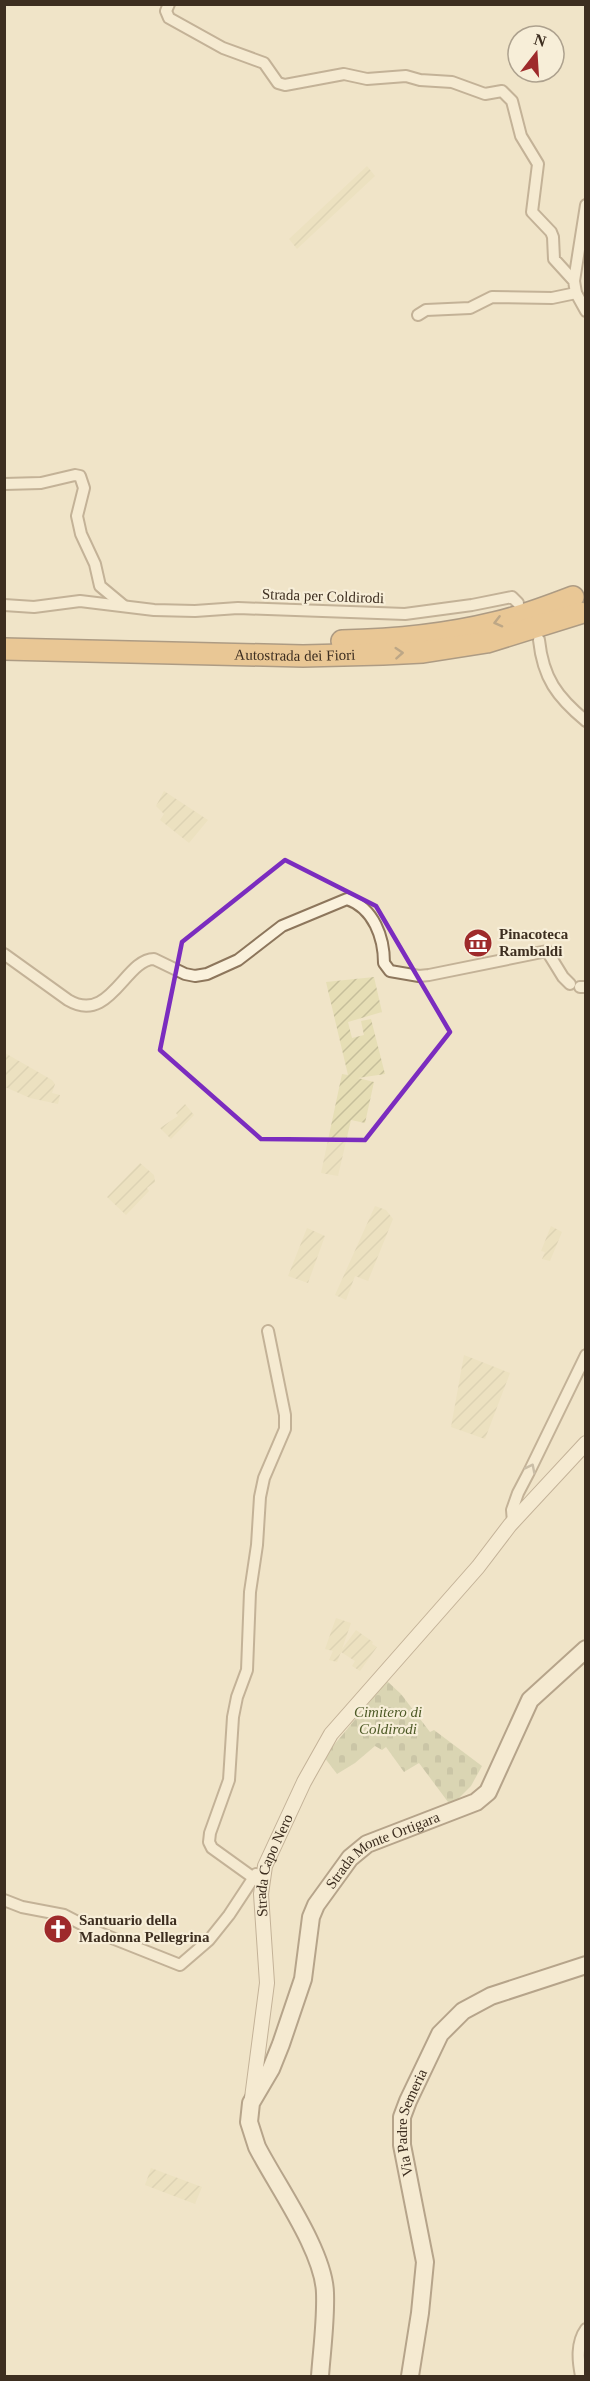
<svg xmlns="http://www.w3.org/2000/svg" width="590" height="2381" font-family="'Times New Roman',serif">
<defs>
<pattern id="farmland-furrows" width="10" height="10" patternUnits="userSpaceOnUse" patternTransform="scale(1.5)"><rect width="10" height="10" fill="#e6deb5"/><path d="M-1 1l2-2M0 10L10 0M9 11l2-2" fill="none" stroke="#c6bf9b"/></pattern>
<pattern id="cemetery-stones" width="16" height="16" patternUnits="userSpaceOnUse" patternTransform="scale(1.5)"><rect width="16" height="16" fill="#bfc49a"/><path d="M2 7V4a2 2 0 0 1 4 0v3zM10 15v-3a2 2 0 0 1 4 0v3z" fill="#9ca07d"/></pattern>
</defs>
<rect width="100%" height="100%" fill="#f0e4c8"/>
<g fill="url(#farmland-furrows)">
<path d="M367,166L375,176L297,249L289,239Z"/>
<path d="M164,791L208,820L189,843L160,820L164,814L156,806Z"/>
<path d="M374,977L382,1012L348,1022L352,1038L364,1035L361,1021L371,1019L385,1074L358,1078L374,1082L365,1123L351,1120L338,1176L321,1173L342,1074L348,1075L326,982Z"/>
<path d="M5,1053L52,1080L55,1084L52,1093L60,1095L58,1104L30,1098L5,1087Z"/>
<path d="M185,1104L194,1115L171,1139L160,1128L178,1116L176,1113Z"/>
<path d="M140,1163L154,1175L155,1182L147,1188L149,1191L126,1215L107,1197Z"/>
<path d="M375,1206L386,1210L393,1219L368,1281L355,1276L346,1300L335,1295Z"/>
<path d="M551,1226L562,1232L550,1261L542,1259L545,1252L541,1251Z"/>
<path d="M307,1228L325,1236L308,1283L288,1276Z"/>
<path d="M464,1355L510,1373L485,1439L451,1427Z"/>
<path d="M336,1618L351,1623L342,1649L356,1630L373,1642L372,1644L377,1647L360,1671L352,1666L355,1661L341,1652L337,1662L329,1660L333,1651L325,1649Z"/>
<path d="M151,2168L202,2187L195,2204L145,2185Z"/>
</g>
<path fill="url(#cemetery-stones)" d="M387,1681L401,1694L430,1732L434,1730L482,1766L471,1786L451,1806L419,1763L404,1772L386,1747L382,1750L375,1746L355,1763L337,1774L324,1757Z"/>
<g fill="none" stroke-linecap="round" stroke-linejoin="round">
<g stroke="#8d765c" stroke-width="14">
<g id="minor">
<path d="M169,4L166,11L169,18L223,48L264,63L278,83L285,85L344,74L367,79L406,76L420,80L452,82L485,94L502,91L512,101L521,136L538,164L532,212L551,232L553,237L554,259L574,281L576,293L586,311"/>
<path d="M574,281L586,205"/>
<path d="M418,315L426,310L470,308L492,297L552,298L576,293"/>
<path d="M4,484L41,483L75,475L80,476L84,488L77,516L81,534L95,564L100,586L124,606"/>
<path d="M4,605L34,607L80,601L154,610L195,611L238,608L405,614L472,605L512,597L518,603"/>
<path d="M539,640C543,678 557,697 586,721"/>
<path d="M4,954L68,1000C110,1025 125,959 154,959L185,974L195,976L207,974L238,960L282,926L347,899C374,908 384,938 384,963L390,971L419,976L429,975L547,951L563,977L570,984"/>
<path d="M580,987H586"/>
<path d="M513,1522L512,1510L518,1493L529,1472L586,1355"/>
<path d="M262,1884L212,1848L209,1842L210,1833L229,1780L233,1717L237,1697L247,1670L250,1592L257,1545L260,1497L264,1478L285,1429V1415L268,1331"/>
<path d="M4,1900L22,1907L64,1915L97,1932L180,1965L209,1940L229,1915L256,1874"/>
<path d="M581,2376C578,2361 576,2343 586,2329"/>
</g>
</g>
<g stroke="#8d765c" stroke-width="16">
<g id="tertiary">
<path id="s1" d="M252,2098L267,1983L261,1894L265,1866L304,1782L331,1734L478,1567L510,1525L586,1443"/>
</g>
</g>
<g stroke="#6f573f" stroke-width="20">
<g id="secondary">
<path id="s2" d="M320,2376C322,2349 326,2320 325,2293C324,2251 277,2186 257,2147L249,2122L251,2103L271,2069L281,2044L303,1979L311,1917L316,1905L350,1858L367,1844L476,1802L488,1792L530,1700L586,1649"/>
<path id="s3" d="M410,2376L420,2313L425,2262L402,2145V2117L408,2101L440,2034L463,2011L491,1996L586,1965"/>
</g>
</g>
<g stroke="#5b4430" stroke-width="24">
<g id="motorway">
<path d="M342,641C393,640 445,635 494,623C521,617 547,607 573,597"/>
<path id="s4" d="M4,649L303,656L383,654L423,652L487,642L580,613"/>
</g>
</g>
<use href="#minor" stroke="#faf1dc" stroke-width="10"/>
<use href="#tertiary" stroke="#faf1dc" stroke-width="14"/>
<use href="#secondary" stroke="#faf1dc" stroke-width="16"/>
<use href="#motorway" stroke="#e0a458" stroke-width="21"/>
</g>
<defs><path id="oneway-chevron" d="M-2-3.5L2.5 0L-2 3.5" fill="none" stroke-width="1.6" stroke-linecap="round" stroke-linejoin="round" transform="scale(1.5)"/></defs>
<g stroke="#7e5d36">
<use href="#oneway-chevron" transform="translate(498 622) rotate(166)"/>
<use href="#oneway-chevron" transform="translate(399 653) rotate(-4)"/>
</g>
<use stroke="#9c907e" href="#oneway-chevron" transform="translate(531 1468) rotate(-63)"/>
<path d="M0 0H590V2381H0ZM285,860L376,906L450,1032L365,1140L261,1139L160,1050L182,942Z" fill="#f0e4c8" fill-opacity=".55" fill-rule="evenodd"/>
<path fill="none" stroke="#7b2cbf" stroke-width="4.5" stroke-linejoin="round" d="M285,860L376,906L450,1032L365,1140L261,1139L160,1050L182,942Z"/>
<defs>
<g id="museum-disc" transform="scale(1.5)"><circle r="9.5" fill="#9e2a2b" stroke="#f7eed8"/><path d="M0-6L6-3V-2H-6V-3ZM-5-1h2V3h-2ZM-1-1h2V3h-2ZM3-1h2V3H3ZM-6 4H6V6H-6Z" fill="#fff"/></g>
<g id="church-disc" transform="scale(1.5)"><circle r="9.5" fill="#9e2a2b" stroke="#f7eed8"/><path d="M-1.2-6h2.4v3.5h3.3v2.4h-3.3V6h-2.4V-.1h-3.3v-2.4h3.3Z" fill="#fff"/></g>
</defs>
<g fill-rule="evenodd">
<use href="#museum-disc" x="478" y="943"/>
<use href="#church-disc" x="58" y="1929"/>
</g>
<g text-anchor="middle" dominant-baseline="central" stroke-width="4.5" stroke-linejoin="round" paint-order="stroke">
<g font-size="15" fill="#3d2e20" stroke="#f7eed8">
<text transform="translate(323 596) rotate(2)">Strada per Coldirodi</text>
<text stroke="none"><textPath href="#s4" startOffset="291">Autostrada dei Fiori</textPath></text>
<text stroke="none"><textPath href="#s2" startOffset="591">Strada Monte Ortigara</textPath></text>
<text stroke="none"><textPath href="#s1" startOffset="236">Strada Capo Nero</textPath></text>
<text stroke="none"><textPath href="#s3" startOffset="258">Via Padre Semeria</textPath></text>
</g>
<g font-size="15" font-weight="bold" fill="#3d2e20" stroke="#f7eed8" text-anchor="start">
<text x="499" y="934">Pinacoteca<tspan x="499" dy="17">Rambaldi</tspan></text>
<text x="79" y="1920">Santuario della<tspan x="79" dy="17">Madonna Pellegrina</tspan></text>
</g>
<g font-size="15" font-style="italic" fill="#4d5a26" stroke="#f7eed8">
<text x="388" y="1712">Cimitero di<tspan x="388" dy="17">Coldirodi</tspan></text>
</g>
</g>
<rect width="590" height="2381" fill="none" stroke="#3d2e20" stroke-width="12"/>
<g transform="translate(536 54) rotate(17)"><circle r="28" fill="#f7eed8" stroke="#ada18e" stroke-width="1.5"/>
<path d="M0-4.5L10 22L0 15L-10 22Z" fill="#9e2a2b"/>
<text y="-9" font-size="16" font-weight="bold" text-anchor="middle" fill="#3d2e20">N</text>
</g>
</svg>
